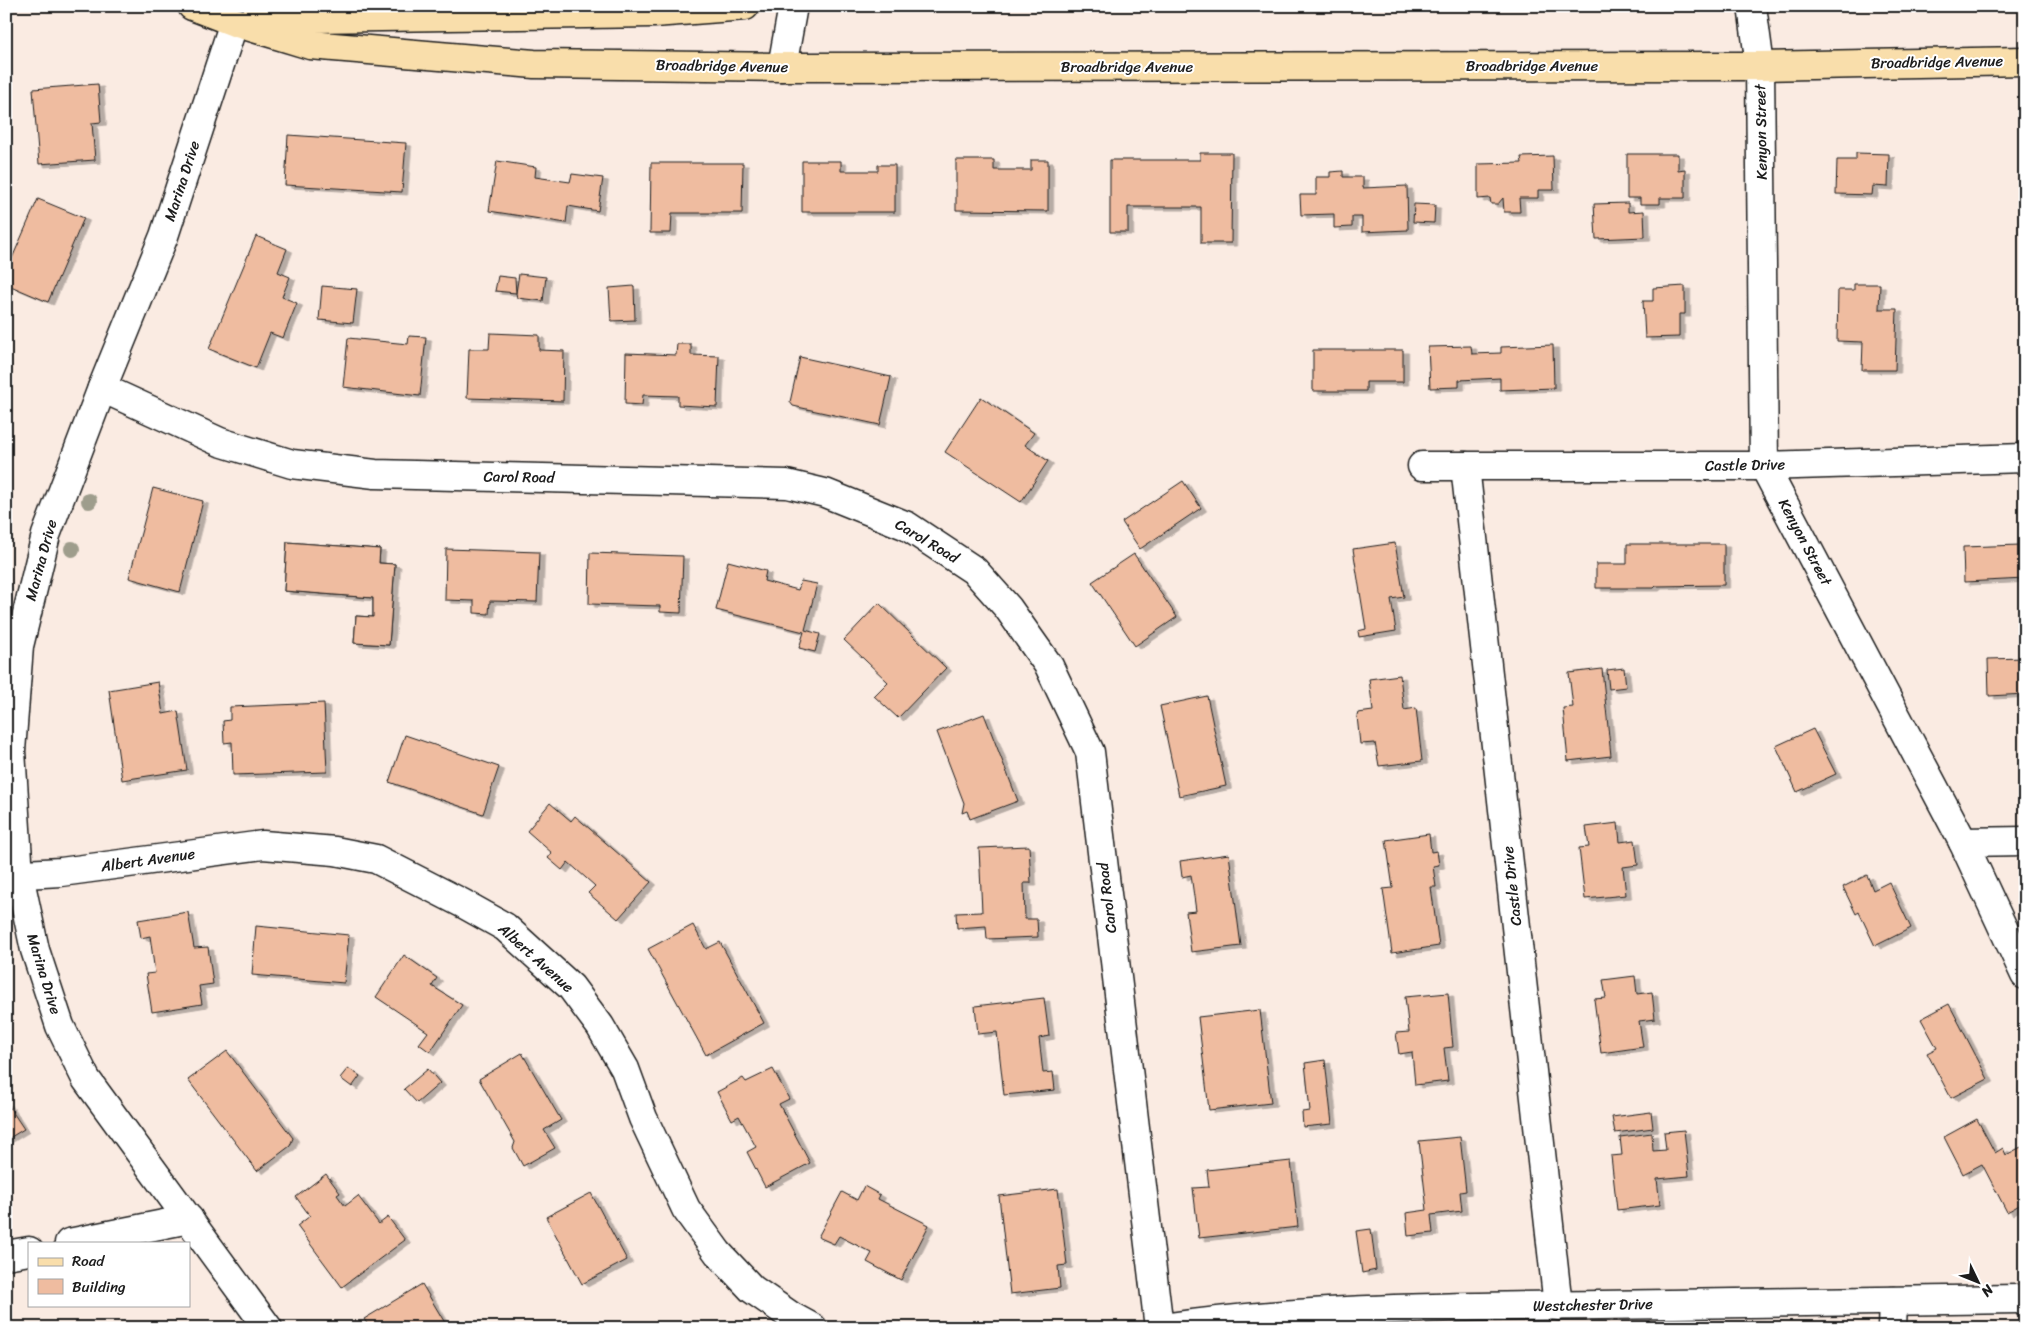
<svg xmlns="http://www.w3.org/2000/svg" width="2031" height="1334" font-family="Sriracha,sans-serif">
<defs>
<filter id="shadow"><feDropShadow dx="5.5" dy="3" stdDeviation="0" flood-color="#0004"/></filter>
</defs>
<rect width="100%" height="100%" fill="#faebe2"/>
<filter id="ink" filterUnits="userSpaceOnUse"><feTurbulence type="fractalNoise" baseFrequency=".02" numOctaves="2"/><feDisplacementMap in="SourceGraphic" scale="10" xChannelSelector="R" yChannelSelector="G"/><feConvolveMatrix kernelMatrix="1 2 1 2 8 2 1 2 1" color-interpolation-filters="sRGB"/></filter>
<g filter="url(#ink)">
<g fill="#efbca0" stroke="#1c1c1c" filter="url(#shadow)">
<path d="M98,84L101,122L92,123L95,160L39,164L33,89Z"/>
<path d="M288,135L406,143L402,192L285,185Z"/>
<path d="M1200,153H1232L1231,243H1201V207H1128V232H1110V160H1200Z"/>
<path d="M1856,153L1889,154L1888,187L1873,186L1872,195L1836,194L1837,160H1856Z"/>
<path d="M1627,154H1678V170L1685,169V198H1660V204H1640V198H1627Z"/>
<path d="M1553,156L1554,190H1538V198H1519L1520,212H1504L1503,198L1498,204H1491L1490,198L1478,199V164L1522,163L1521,157Z"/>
<path d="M956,160H994V170H1031V160H1048V211L956,210Z"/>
<path d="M497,161L536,167L535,177L570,182L572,174L603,178L598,211L568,206L566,223L489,211Z"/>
<path d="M802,161H841V171H878V165H895V212H802Z"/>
<path d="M651,163H743L742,213H672L671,233H650Z"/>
<path d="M1343,171V177H1363V188L1407,186L1408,230L1362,232V217H1352V227L1334,228V214L1301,215L1300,195H1316V177H1330V172Z"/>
<path d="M38,199L84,218L48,302L6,284V272Z"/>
<path d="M1628,203V212L1644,211L1645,237L1596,239L1594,204Z"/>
<path d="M1414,204L1435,205L1434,223L1413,222Z"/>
<path d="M256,236L287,249L278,272L290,277L282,297L297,303L283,338L270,333L256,368L209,349Z"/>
<path d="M519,274L546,277L543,301L517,298L516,293Z"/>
<path d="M498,276L515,278L516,293L495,291Z"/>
<path d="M1854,284H1880L1879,309H1897L1895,370H1862L1863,342L1837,341L1838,290H1854Z"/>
<path d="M322,286L357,289L353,323L319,320Z"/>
<path d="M634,286L635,320L611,321L609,288Z"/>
<path d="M1685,286V314H1679V337L1645,338L1643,301H1653V288Z"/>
<path d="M2019,322H2025V363H2020Z"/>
<path d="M490,333L539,335V350L564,351L563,401L467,398L469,349H489Z"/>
<path d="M409,336L426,337L420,396L343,387L348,338L408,344Z"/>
<path d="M677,344H691V355L719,356L717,407L678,405V396L643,395L642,405L625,404L626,353L676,355Z"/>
<path d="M1553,345L1554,388L1500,390V378L1459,380V387L1430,388L1428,347L1471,346L1472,354L1501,353V347Z"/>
<path d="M1313,350H1403V382H1366V391H1313Z"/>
<path d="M800,357L891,377L880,425L793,406L790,402Z"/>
<path d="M981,397L1034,433L1025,445L1048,461L1021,502L945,452Z"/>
<path d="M1183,481L1201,508L1140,549L1122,522Z"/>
<path d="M153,488L203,501L180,592L129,578Z"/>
<path d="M287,542L380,549L379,563L395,564L389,645L354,643L356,616L373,617V598L284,591Z"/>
<path d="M287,542L380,549L379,563L395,564L389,645L354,643L356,616L373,617V598L284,591Z"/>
<path d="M2020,542H2025V579L1964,582L1963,547L2020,545Z"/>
<path d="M1395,543L1404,597L1391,599L1396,631L1359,637L1358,631L1366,629L1353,549Z"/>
<path d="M1627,544H1724V585L1656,586L1654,588H1596V564H1627Z"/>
<path d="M446,549L539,552L537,602L490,601L489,614L474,613V601L445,600Z"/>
<path d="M590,553L683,556L681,613L660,612V606L589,604Z"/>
<path d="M1134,554L1177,617L1135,646L1092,582Z"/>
<path d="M728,561L766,571L764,581L798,590L801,581L817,584L805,630L820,634L815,652L799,648L804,632L716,610Z"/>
<path d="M879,603L946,668L898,718L874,696L888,682L844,640Z"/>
<path d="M2025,658V694L1989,696L1988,659Z"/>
<path d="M1624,668L1626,687L1609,689L1607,670Z"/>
<path d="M1602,669L1611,756L1568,761L1563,708L1573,707L1569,673Z"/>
<path d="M1400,675L1404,710L1416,708L1422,761L1379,766L1375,743L1360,744L1357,716L1358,713L1373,711L1369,679Z"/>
<path d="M158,682L163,714L178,711L187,770L122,780L109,690Z"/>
<path d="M1207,696L1226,786L1179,796L1160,706Z"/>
<path d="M324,703L327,772L233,775L232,742L224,743L223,721L230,720V707Z"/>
<path d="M984,714L1018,801L970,819L967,811L962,813L964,803L937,732Z"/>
<path d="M1813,729L1836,774L1797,792L1776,746Z"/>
<path d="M405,735L499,767L483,814L389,782Z"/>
<path d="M550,803L571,821L575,816L651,882L618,919L588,893L595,886L568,862L562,870L548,858L552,853L527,831Z"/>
<path d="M1618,823L1620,842L1635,840L1638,865L1623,867L1626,895L1585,899L1579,848L1589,847L1586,827Z"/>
<path d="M1429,834L1431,852L1437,851L1439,865L1433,866L1436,887H1431L1439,946L1392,953L1383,889L1393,888L1386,840Z"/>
<path d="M1029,846L1031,883H1024L1025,919H1037L1038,937L987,939L986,926L957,928L956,913L982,912L979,848Z"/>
<path d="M1229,854L1241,946L1191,952L1186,912L1196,911L1191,875L1182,877L1180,861Z"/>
<path d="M1867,875L1873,890L1889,882L1911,928L1875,946L1859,912L1856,914L1843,887Z"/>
<path d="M188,912L194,948L208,947L213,984L199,986L202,1004L152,1012L146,974L155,973L150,936L141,938L138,920Z"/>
<path d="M693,925L706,949L720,942L764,1023L706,1055L648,949Z"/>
<path d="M256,926L349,935L344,983L252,975Z"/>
<path d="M404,955L437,978L432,986L462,1005L430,1052L419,1044L428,1032L376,997Z"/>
<path d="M1635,976L1637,994L1652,992L1655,1019L1639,1021L1643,1047L1601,1053L1594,999L1606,998L1603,980Z"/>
<path d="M1448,993L1453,1047L1444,1048L1448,1081L1415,1085L1412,1052L1399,1054L1396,1033L1409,1032L1405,997Z"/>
<path d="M1044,998L1049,1036L1039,1038L1043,1073L1053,1072L1055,1090L1004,1095L997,1032L978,1034L975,1006Z"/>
<path d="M1949,1004L1988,1079L1951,1098L1927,1053L1937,1048L1921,1019Z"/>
<path d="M1260,1010L1271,1103L1209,1110L1198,1017Z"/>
<path d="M227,1051L293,1138L290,1146L257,1171L188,1080Z"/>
<path d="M522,1053L561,1120L544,1130L555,1148L523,1166L513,1148L515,1142L479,1079Z"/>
<path d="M1325,1060L1332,1124L1303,1127L1302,1112L1310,1111L1305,1063Z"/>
<path d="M348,1068L360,1076L352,1087L340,1078Z"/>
<path d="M428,1069L440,1083L417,1103L404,1089Z"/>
<path d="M773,1069L789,1099L779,1104L810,1163L765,1187L747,1152L756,1147L739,1116L732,1120L717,1092L743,1078L746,1082Z"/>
<path d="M6,1102L24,1129L6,1140Z"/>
<path d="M1651,1112L1653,1128L1615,1133L1612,1117Z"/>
<path d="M1977,1119L1995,1153L2003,1148L2006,1155L2021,1147L2025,1154V1202L2007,1212L1982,1164L1963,1174L1944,1137Z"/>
<path d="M1684,1130L1689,1176L1657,1179L1660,1205L1617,1210L1611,1156L1622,1155L1620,1137L1652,1133L1653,1151L1666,1150L1664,1132Z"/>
<path d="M1460,1137L1466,1191L1460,1192L1462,1211L1431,1215L1433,1233L1408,1236L1406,1213L1427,1210L1419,1141Z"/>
<path d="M1291,1161L1298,1227L1199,1238L1193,1188L1209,1187L1207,1170Z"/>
<path d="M326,1174L340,1193L337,1195L345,1206L358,1196L379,1224L388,1217L405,1240L342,1287L297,1226L310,1216L296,1197Z"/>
<path d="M864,1186L880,1195L878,1199L929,1225L901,1280L867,1262L872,1253L839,1236L834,1244L818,1237L842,1192L857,1200Z"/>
<path d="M1058,1189L1067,1265L1058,1266L1060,1288L1010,1294L999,1196Z"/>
<path d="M591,1193L627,1260L582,1284L546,1217Z"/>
<path d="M1371,1229L1376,1270L1362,1273L1356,1231Z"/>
<path d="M422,1284L448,1328H370L364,1319Z"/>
</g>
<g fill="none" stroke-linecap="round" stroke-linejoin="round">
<g stroke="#1c1c1c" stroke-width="31">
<g id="minor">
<path d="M1752,6L1760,66L1764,466L1963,842L2025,975"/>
<path d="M234,22L164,236L102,388L46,535L19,646L11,751L19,875L35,950L60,1026L86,1079L268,1328"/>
<path d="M782,67L793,6"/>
<path d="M102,388L220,442L292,464L375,474L787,484L825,493L907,526L975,571L1008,608L1049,666L1090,752L1159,1328"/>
<path d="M1422,466H1764L2025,458"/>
<path d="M1465,466L1558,1306"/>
<path d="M1963,842L2025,841"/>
<path d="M6,875L61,872L263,845L335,851L376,859L462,903L505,927L571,987L600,1026L625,1069L643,1118L686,1209L718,1253L752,1289L791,1316L813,1328"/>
<path d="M69,1243L189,1219"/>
<path d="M6,1255L29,1251"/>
<path d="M1162,1328C1307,1307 1453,1307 1600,1305C1741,1304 1883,1301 2025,1299"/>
<path d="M1892,1328L1893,1301"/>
</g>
</g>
<g stroke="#1c1c1c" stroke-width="31">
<g id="major">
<path d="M192,6L234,22L310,45L534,64L782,67L1760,66L2025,61"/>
<path d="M252,21L314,18L654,13L745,6"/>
</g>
</g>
<use href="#minor" stroke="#fff" stroke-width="28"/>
<use href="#major" stroke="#f9deab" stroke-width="28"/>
</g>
<g fill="#9e9d8c">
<circle cx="89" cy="501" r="8"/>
<circle cx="72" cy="549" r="8"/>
</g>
</g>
<g text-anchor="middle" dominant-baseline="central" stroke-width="4" stroke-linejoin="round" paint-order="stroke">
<g font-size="15" fill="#1c1c1c" stroke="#fff">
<text transform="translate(1937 62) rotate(-1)">Broadbridge Avenue</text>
<text transform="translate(722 66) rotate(1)">Broadbridge Avenue</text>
<text x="1532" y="66">Broadbridge Avenue</text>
<text x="1127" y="67">Broadbridge Avenue</text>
<text transform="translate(1761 132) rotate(-91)">Kenyon Street</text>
<text transform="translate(182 181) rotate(-72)">Marina Drive</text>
<text transform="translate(1745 465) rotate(-1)">Castle Drive</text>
<text transform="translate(519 477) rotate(1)">Carol Road</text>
<text transform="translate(927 541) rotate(31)">Carol Road</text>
<text transform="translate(1805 542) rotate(62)">Kenyon Street</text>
<text transform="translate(41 560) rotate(-75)">Marina Drive</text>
<text transform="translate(148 860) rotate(-8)">Albert Avenue</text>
<text transform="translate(1512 886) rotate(-96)">Castle Drive</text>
<text transform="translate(1107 898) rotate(-97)">Carol Road</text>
<text transform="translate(536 958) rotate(42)">Albert Avenue</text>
<text transform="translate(44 974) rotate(73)">Marina Drive</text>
<text transform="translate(1593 1305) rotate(-1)">Westchester Drive</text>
</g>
</g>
<rect width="2031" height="1334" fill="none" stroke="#fff" stroke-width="25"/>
<rect x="12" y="12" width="2006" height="1309" fill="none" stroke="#1c1c1c" stroke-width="2" filter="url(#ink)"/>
<rect x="28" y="1242" width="162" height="65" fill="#ffffff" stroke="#a4a4a4"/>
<rect x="38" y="1258" width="25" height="8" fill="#f9deab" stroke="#a4a4a4"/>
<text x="72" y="1266" font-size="15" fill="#1c1c1c">Road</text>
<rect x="38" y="1279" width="25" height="15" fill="#efbca0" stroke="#a4a4a4"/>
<text x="72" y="1292" font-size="15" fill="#1c1c1c">Building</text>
<g transform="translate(1978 1282) rotate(133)" stroke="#ffffff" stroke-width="4" paint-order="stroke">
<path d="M0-4L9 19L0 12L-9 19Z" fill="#1c1c1c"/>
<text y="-8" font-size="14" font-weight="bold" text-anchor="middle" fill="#1c1c1c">N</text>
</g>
</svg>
